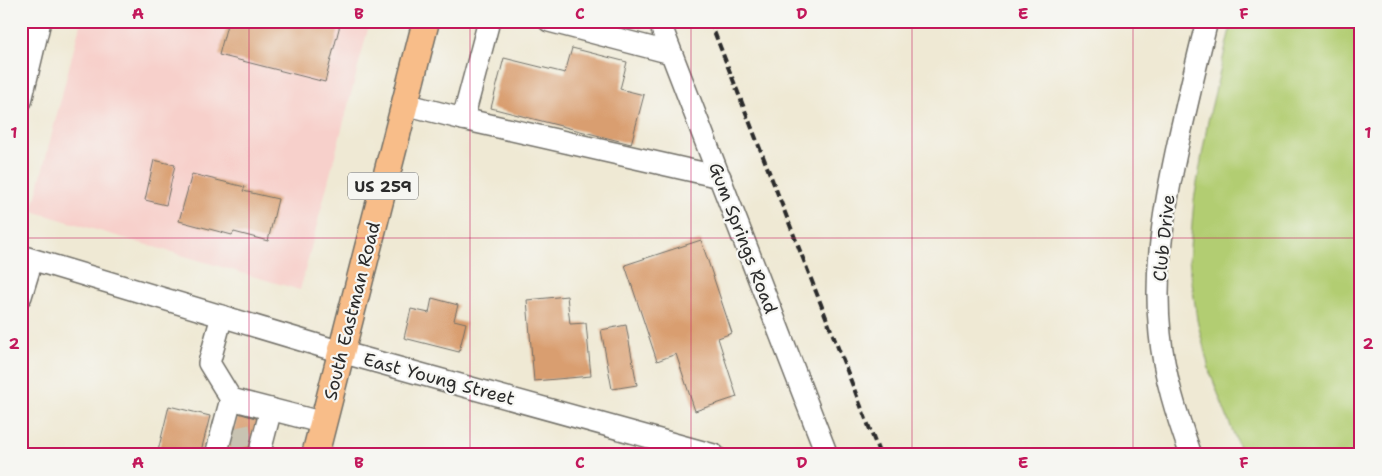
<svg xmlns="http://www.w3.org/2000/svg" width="1382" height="476" font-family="'Shantell Sans',sans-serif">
<rect width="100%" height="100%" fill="#f6f6f2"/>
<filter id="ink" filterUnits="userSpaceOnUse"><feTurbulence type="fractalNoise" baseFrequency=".02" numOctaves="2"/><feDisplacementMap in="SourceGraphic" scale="10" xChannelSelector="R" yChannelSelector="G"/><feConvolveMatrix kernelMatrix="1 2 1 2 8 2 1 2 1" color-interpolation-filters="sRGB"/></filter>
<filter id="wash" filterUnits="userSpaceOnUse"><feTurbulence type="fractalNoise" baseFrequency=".0096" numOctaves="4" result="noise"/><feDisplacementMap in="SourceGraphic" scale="20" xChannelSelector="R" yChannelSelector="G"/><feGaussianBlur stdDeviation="1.12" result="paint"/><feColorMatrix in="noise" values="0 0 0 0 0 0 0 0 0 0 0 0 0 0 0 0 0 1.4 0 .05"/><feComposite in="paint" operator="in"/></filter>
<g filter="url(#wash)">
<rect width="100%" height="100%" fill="#efe9d4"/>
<path fill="#f7d0cb" d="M81,21H370L300,290L32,211Z"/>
<path fill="#b2cd72" stroke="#6e7c4e" d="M1232,21H1361V455H1242L1210,373L1197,320L1189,260L1194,200L1208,121Z"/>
<g id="blocks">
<g fill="#d99e70">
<path d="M228,21H341L325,82L219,55Z"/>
<path d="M572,48L627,62L620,89L644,95L631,144L491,108L504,58L565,73Z"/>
<path d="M154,160L175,165L166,205L145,200Z"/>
<path d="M192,174L245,187L243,191L278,199L268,241L234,232L232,235L179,221Z"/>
<path d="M701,240L732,333L718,338L737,397L695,411L676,354L657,361L625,265Z"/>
<path d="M567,296L570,324L586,323L591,376L534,381L527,300Z"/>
<path d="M432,298L458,305L454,320L466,323L459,352L404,338L411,309L429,313Z"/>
<path d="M626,325L637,385L612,389L601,330Z"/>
<path d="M169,406L210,416L200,455H157Z"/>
<path d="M238,413L259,419L250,455H227Z"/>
</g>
</g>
</g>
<g filter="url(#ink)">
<use href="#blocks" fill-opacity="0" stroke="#706e66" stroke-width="1"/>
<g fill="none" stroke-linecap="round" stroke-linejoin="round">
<path stroke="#c8c3b2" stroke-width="21" stroke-dasharray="21 11" stroke-linecap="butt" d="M231,439L255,434"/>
<g stroke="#706e66" stroke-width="24">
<g id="minor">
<path d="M549,21L671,53"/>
<path d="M659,21L827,455"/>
<path d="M21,101L40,21"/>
<path d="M405,104L463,119L720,177"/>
<path d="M463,119L489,21"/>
<path d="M21,256L341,352L714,455"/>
<path d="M21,296L32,260"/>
<path d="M231,399L324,423"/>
<path d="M216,455L231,399L209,363L222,316"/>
<path d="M259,455L271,409"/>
<path d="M1191,455C1177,416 1164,376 1160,334C1153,268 1165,203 1179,139C1188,100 1197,60 1207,21"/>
</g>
</g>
<g stroke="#706e66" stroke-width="29">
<path id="major" d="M315,455L426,21"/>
</g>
<use href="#minor" stroke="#fff" stroke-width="21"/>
<use href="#major" stroke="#f8bd89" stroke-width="26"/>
<path stroke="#2b2b2b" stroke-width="4" stroke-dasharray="8 4" stroke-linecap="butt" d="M710,21L880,455"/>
</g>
</g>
<path fill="none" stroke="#c2185b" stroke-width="1" stroke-opacity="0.55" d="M249,21V455M470,21V455M691,21V455M912,21V455M1133,21V455M21,238H1361"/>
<g text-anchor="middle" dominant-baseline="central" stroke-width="4.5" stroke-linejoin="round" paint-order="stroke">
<rect fill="#f6f6f2" stroke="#686867" stroke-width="1" x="348" y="172.5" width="70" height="27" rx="4"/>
<g font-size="16" font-weight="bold" fill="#2b2b2b">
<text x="383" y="186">US 259</text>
</g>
<g font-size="18" fill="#2b2b2b" stroke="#f6f6f2">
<text transform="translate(743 238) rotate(69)">Gum Springs Road</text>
<text transform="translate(1164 238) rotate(-84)">Club Drive</text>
<text transform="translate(352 311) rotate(-76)">South Eastman Road</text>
<text transform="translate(439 379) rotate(15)">East Young Street</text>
</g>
</g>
<rect width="1382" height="476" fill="none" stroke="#f6f6f2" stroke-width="55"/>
<rect x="28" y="28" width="1326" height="420" fill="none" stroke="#c2185b" stroke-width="2"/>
<g font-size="16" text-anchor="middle" font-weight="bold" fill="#c2185b">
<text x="138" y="19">A</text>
<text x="359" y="19">B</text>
<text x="580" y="19">C</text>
<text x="802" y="19">D</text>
<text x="1023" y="19">E</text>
<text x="1244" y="19">F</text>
<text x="14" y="138">1</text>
<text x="1368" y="138">1</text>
<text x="14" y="349">2</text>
<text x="1368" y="349">2</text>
<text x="138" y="468">A</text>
<text x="359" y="468">B</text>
<text x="580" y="468">C</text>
<text x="802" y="468">D</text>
<text x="1023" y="468">E</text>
<text x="1244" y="468">F</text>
</g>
</svg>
